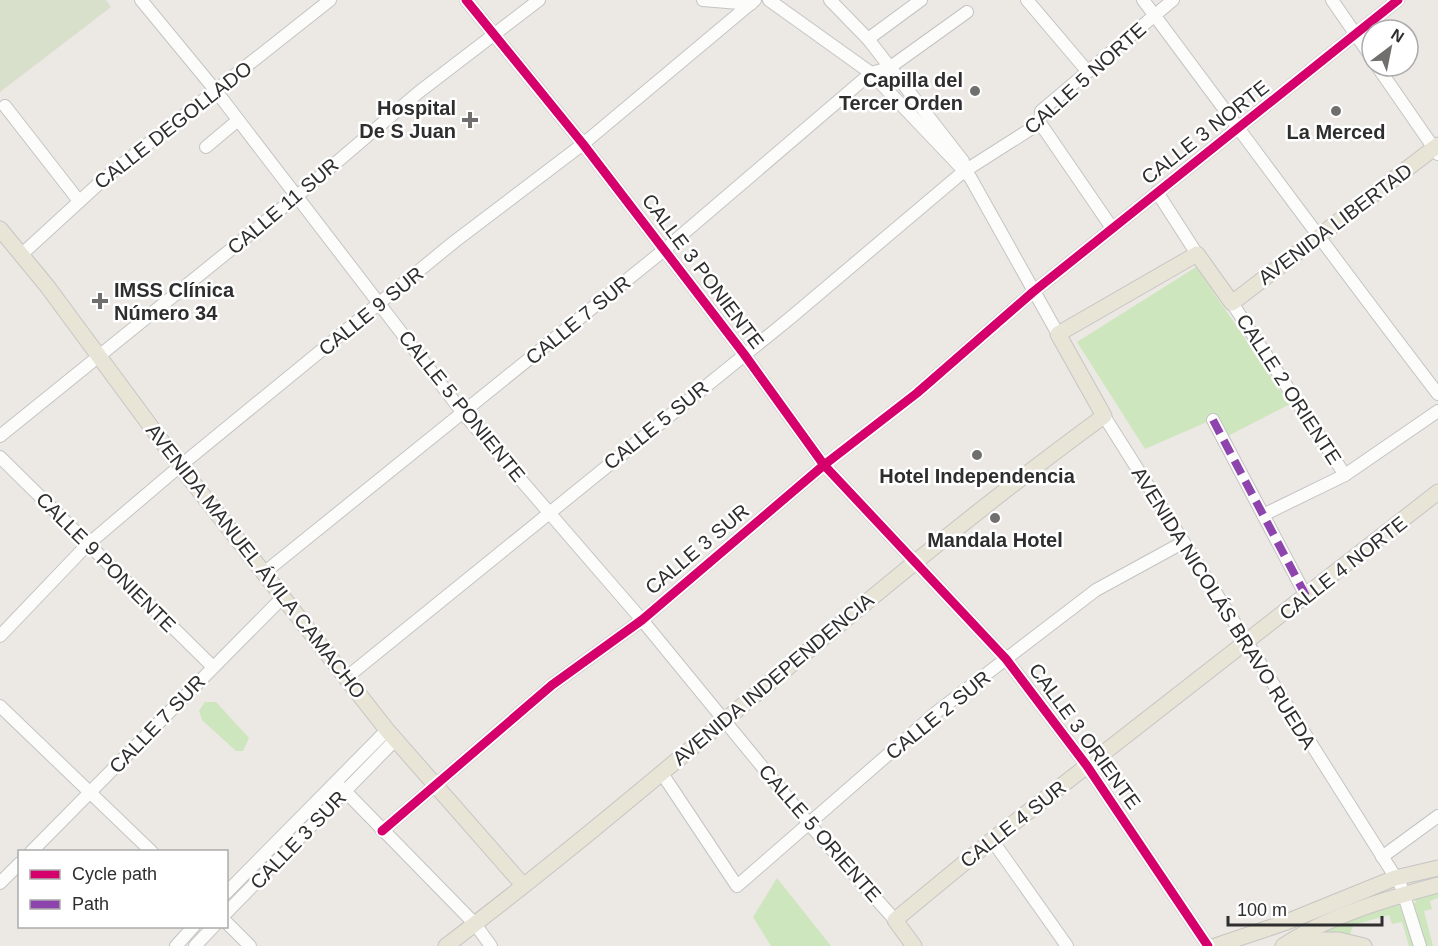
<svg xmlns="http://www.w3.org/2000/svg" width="1438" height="946" font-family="Helvetica,sans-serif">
<rect width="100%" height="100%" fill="#ece8e4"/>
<g fill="#cee6be">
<path d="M1196,267L1290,404L1228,436L1216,418L1145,449L1077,342Z"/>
<path d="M205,702H216L249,738L243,751H236L202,720L199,711Z"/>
<path d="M777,878L831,946H771L753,917Z"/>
<path d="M1438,892V898L1430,901L1432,909L1424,911L1433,946H1409L1402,922L1392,924L1389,915L1353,925L1350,935L1325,934L1328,929L1401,902L1405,905L1415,903L1417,897Z"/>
</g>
<path fill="#d8e0cc" d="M0,0H106L111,7L0,92Z"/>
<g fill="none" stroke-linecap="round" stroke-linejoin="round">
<g stroke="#c5c4c5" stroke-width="14">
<g id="minor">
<path d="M141,0L216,91L463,413L642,620L810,825L895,920"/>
<path d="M466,0L583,144L744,354L824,465L1006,659L1087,766L1208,946"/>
<path d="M703,0L751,4"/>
<path d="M769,0L871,73L970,177L1058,334"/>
<path d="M830,0L868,39L963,161"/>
<path d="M1027,0L1088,72"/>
<path d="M1143,0C1241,131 1338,264 1438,394"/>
<path d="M1332,0L1372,58"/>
<path d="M868,39L921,0"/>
<path d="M1377,66L1438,154"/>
<path d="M5,106L79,201"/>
<path d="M1040,123L1112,228"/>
<path d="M206,147L237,121"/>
<path d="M1157,192L1197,254"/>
<path d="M21,255L106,177L330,0"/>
<path d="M1232,303L1345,475"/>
<path d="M1104,416L1401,886L1420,946"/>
<path d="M1213,420L1306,596"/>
<path d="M0,436L297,196L419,92L539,0"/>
<path d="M0,457L213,667"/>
<path d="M1263,515L1345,475L1438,411"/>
<path d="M265,572L664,250L871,73L889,68L967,12"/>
<path d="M0,636L87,545L180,466L454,242L583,144L755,0"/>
<path d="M347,677L789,319L963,172L1040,123L1041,111L1173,0"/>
<path d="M0,706L152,852"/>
<path d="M661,772L737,886L938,711L1096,590L1182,543"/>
<path d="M342,788L475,924L491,946"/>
<path d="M382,831L552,685L642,620L824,465L917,393L1033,292L1398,0"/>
<path d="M992,840L1067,946"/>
<path d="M31,852L284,596"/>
<path d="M1382,857L1438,816"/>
<path d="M0,883L20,863"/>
<path d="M226,893L387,730"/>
<path d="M226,913L395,740"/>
<path d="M226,922L250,946"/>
<path d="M176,946L194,926"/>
<path d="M195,946L214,926"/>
</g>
</g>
<g stroke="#c6c5c4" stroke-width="17">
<g id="major">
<path d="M0,229L47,286L180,466L387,730L523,885"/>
<path d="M1298,940H1339L1364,946"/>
<path d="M446,946C670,776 876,582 1104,416L1058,334L1197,254L1232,303L1438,145"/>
<path d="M914,946L895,920L992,840L1438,492"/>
<path d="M1215,946L1284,923L1395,878L1438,868"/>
<path d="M1283,946C1328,916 1386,899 1438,885"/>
</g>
</g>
<use href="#minor" stroke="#fcfcfb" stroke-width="12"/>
<use href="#major" stroke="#e8e4d6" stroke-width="15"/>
<path stroke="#8e44ad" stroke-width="8" stroke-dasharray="15 8" stroke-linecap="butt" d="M1213,420L1306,596"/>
<g stroke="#fff" stroke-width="13">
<g id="cycleway">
<path d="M466,0L583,144L744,354L824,465L1006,659L1087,766L1208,946"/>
<path d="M382,831L552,685L642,620L824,465L917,393L1033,292L1398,0"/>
</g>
</g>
<use href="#cycleway" stroke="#d6006c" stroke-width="9"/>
</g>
<g fill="#706f6e" stroke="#fff" stroke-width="2">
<circle cx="975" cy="91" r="6"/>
<circle cx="1336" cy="111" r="6"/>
<path d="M467 111h6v6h6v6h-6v6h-6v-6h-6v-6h6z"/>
<path d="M97 292h6v6h6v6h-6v6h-6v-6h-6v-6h6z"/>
<circle cx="977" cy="455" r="6"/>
<circle cx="995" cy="518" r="6"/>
</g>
<g text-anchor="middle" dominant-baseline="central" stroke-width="5" stroke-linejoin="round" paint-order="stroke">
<g font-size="20" fill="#2e2e2e" stroke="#fff">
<text transform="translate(1085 78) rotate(-42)">CALLE 5 NORTE</text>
<text transform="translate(173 125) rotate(-38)">CALLE DEGOLLADO</text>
<text transform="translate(1205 132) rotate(-38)">CALLE 3 NORTE</text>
<text transform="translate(283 206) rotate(-40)">CALLE 11 SUR</text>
<text transform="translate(1335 224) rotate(-37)">AVENIDA LIBERTAD</text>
<text transform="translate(703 271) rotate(53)">CALLE 3 PONIENTE</text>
<text transform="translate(371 311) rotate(-39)">CALLE 9 SUR</text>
<text transform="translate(578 320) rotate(-39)">CALLE 7 SUR</text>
<text transform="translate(1289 389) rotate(57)">CALLE 2 ORIENTE</text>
<text transform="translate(462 406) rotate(51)">CALLE 5 PONIENTE</text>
<text transform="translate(656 425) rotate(-39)">CALLE 5 SUR</text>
<text transform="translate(697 549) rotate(-40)">CALLE 3 SUR</text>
<text transform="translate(256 561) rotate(52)">AVENIDA MANUEL ÁVILA CAMACHO</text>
<text transform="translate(106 562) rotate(45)">CALLE 9 PONIENTE</text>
<text transform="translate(1343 568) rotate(-38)">CALLE 4 NORTE</text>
<text transform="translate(1224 608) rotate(58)">AVENIDA NICOLÁS BRAVO RUEDA</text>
<text transform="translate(773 679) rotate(-40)">AVENIDA INDEPENDENCIA</text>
<text transform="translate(938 715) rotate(-39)">CALLE 2 SUR</text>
<text transform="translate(157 724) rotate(-46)">CALLE 7 SUR</text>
<text transform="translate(1085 736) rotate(54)">CALLE 3 ORIENTE</text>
<text transform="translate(1013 824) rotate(-38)">CALLE 4 SUR</text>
<text transform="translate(820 833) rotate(49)">CALLE 5 ORIENTE</text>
<text transform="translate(298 840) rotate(-46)">CALLE 3 SUR</text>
</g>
<g font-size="20" font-weight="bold" fill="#2e2e2e" stroke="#fff">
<text x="963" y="80" text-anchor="end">Capilla del<tspan x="963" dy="23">Tercer Orden</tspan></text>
<text x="456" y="108" text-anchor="end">Hospital<tspan x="456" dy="23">De S Juan</tspan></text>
<text x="1336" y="132">La Merced</text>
<text x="114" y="290" text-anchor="start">IMSS Clínica<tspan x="114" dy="23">Número 34</tspan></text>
<text x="977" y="476">Hotel Independencia</text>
<text x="995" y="540">Mandala Hotel</text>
</g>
</g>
<rect x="18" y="850" width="210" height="78" fill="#ffffff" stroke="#ababab" stroke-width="1.5"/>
<rect x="30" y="870" width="30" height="9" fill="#d6006c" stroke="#ababab" stroke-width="1.5"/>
<text x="72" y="880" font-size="18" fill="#2e2e2e">Cycle path</text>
<rect x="30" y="900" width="30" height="9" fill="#8e44ad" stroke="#ababab" stroke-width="1.5"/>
<text x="72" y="910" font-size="18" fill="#2e2e2e">Path</text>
<g transform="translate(1390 48) rotate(32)"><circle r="28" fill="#ffffff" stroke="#ababab" stroke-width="1.5"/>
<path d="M0-4.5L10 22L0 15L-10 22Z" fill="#706f6e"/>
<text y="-9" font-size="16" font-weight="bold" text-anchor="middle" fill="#2e2e2e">N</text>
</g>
<path d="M1228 916v9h154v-9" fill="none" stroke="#2e2e2e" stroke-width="3"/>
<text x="1237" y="916" font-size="18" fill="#2e2e2e" stroke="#ffffff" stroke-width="4.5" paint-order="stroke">100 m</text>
</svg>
